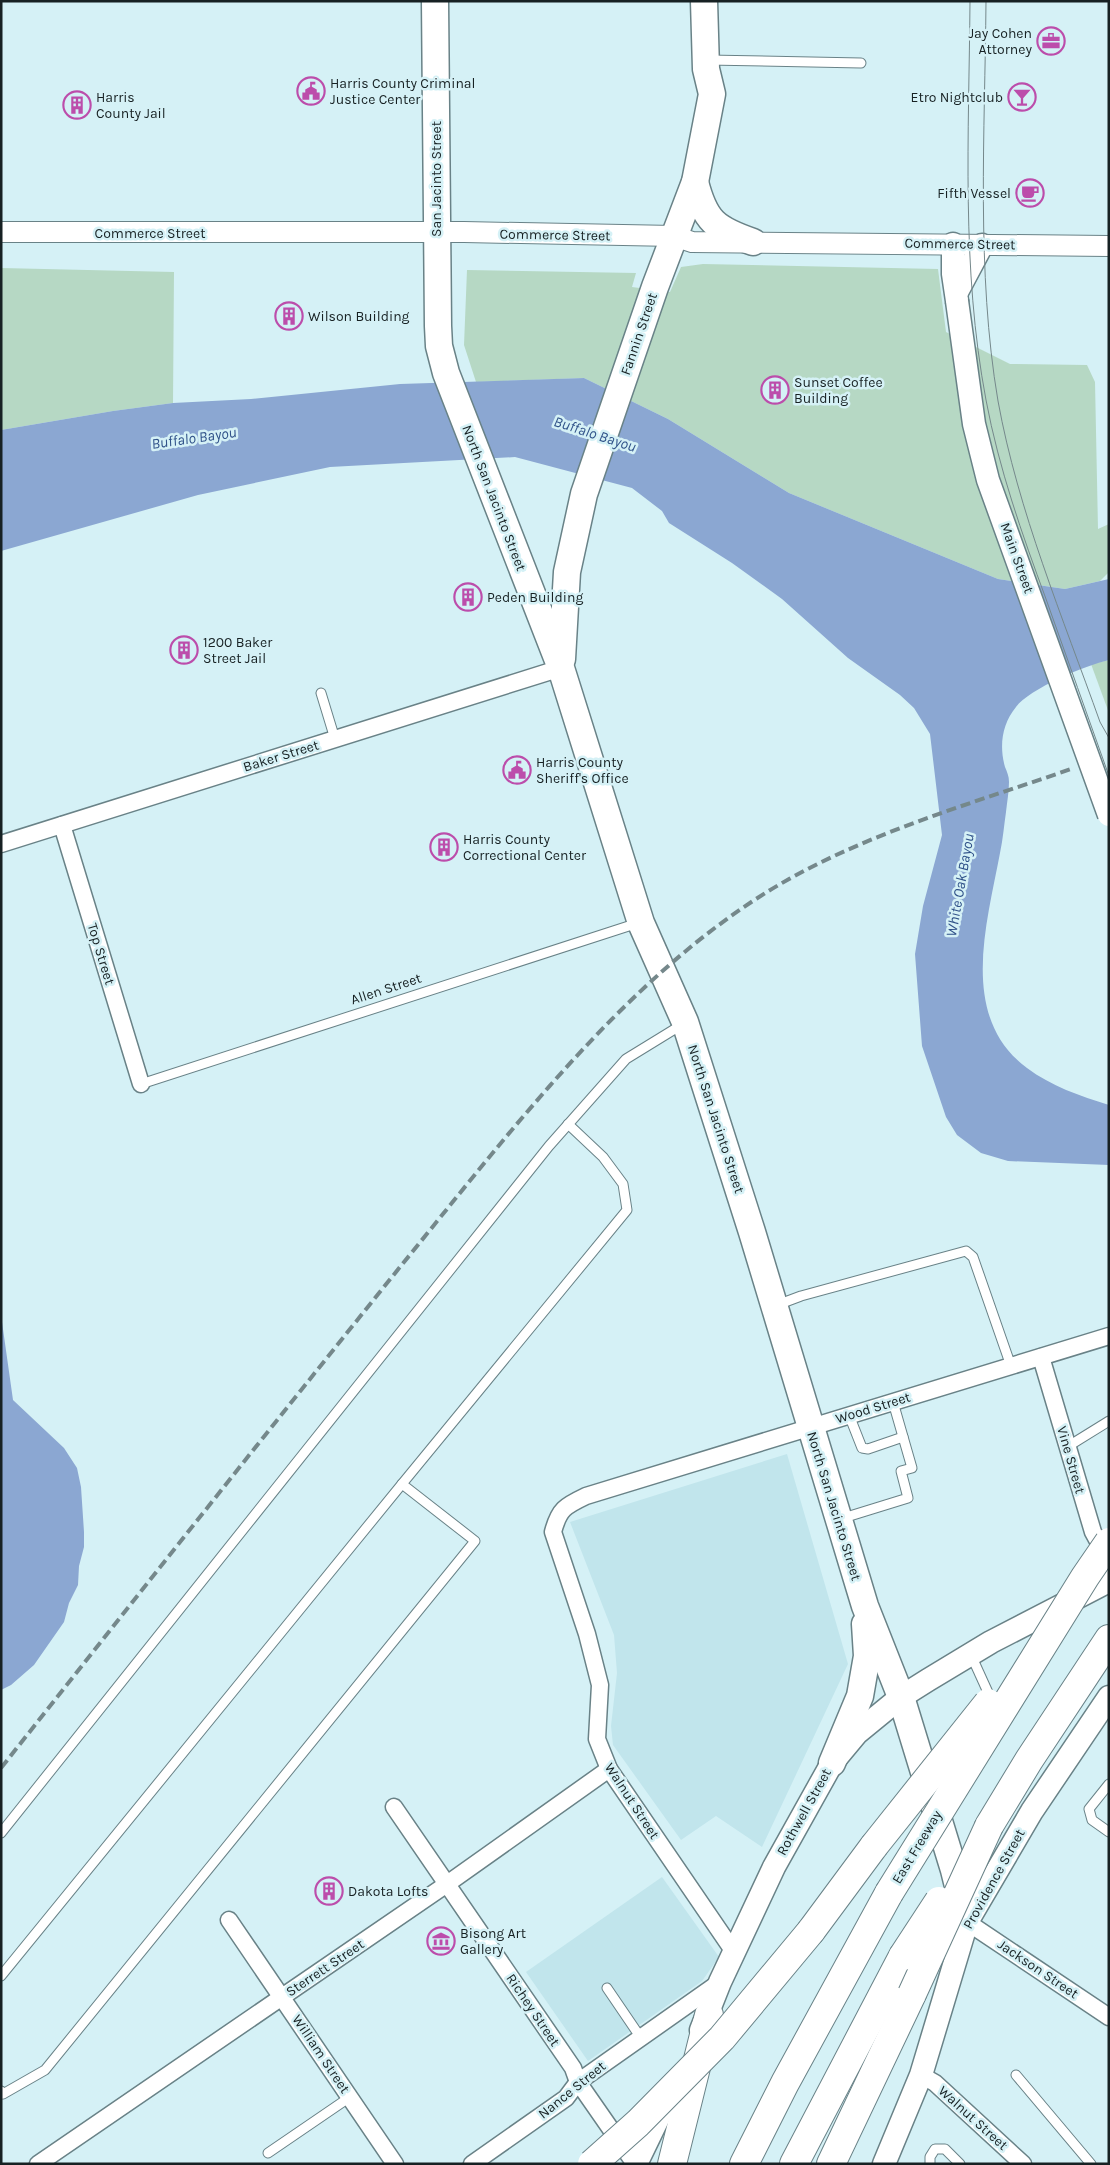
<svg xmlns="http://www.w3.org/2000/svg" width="1110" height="2165" font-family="Karla,sans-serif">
<rect width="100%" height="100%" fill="#d5f1f6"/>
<g fill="#c1e5ec">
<path d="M787,1454L848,1664L762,1847L716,1816L681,1840L613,1745L611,1726L617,1673L614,1635L570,1522Z"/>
<path d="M662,1877L719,1957L702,1981L588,2061L526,1972Z"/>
</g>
<g fill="#b6d8c4">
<path d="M703,264L938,269L946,332L1010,364L1087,365L1095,382L1098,529L1109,524V572L1100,581L1065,589L998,579L789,493L668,419L584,378L476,382L464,345L467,270L636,273L632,287L670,292L681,267Z"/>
<path d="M1,268L174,272L173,403L113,411L1,430Z"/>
<path d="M1109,660V713L1091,664Z"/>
</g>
<g fill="#8ba7d2">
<path d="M584,378L668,419L789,493L998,579L1065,589L1109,579V660C1086,665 1029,689 1016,707C1002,724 999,746 1005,767C1007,772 1009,776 1009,782C1009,792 1007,802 1006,812C1004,825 1003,839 1000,853C987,923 958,1017 1027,1068C1051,1086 1080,1096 1109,1105V1165L1008,1161L981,1153L957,1135L946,1117L922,1046L915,954L923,906L942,835L930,734L914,708L900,695L848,658L782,599L732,563L669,523L662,511L632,488L515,457L330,467L198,495L1,551V430L113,411L173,403L251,399L400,384Z"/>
<path d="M1,1315L13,1400L64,1448L77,1468L81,1487L84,1532V1547L79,1566L78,1585L69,1603L64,1622L34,1665L11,1685L1,1690Z"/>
</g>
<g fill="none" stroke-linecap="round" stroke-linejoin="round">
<g stroke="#698287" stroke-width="11">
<g id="service">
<path d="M707,60L861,63"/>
<path d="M321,693L335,739"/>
<path d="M141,1084L638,923"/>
<path d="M777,1305L801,1296L966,1251L973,1257L1011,1366"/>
<path d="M849,1415L862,1448L868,1449L903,1437"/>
<path d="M1067,1447L1109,1421"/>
<path d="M840,1519L908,1498L901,1471L912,1468L893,1402"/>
<path d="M971,1655L991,1699"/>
<path d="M1109,1784L1089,1809L1092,1820L1109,1832"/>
<path d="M1,1833L549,1146L626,1059L683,1024"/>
<path d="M1,1976L402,1484"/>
<path d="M607,1988L641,2038"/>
<path d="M1016,2075L1091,2164"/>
<path d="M1,2091L3,2094L45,2070L475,1541L402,1484L627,1210L623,1184L603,1157L568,1124"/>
<path d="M268,2153L350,2097"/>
<path d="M930,2164V2157L935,2149H945L960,2164"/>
</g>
</g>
<g stroke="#698287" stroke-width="19">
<g id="minor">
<path d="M62,825L141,1084"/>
<path d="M1,844L561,668"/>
<path d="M1041,1357L1093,1532L1106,1556"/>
<path d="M394,1807L573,2068L578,2082L635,2164"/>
<path d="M229,1920L395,2164"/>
<path d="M967,1922L1109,2017"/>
<path d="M734,1952L609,1769L597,1739L600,1685L587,1634L553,1532C559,1509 565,1506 586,1496L1109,1336"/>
<path d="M921,2075L935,2083L1023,2164"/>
<path d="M38,2164L447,1884L609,1769"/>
<path d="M472,2164L566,2098L578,2082L720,1982"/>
</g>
</g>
<g stroke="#698287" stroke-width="22">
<path id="tertiary" d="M1,232H464L674,236L692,242L1109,246"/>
</g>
<g stroke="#698287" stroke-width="25">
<g id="secondary">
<path d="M953,244V274L957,301"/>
<path d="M957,292L982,245"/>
<path d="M701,2030L720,1982L774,1867L832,1763L857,1733L901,1697L928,1680L991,1642L1109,1581"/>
<path d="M636,2164L667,2100"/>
<path d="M884,2164L921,2075L967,1922L1032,1811L1109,1697"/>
</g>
</g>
<g stroke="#698287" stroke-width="29">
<g id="primary">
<path d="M435,1L438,326L439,346L446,373L561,668L641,923L685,1022L752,1232L865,1606L901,1697L954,1870L967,1922"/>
<path d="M695,182C705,221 715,229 753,242"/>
<path d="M562,659L567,572L584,494L655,287L695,182L712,94L706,69L704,1"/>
<path d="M832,1763L860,1696L867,1656L865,1624"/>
</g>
</g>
<g stroke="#698287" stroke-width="30">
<g id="motorway">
<path d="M989,1826L1029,1760L1109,1639"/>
<path d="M811,1931L874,1846"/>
<path d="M672,2164L709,2015"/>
<path d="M744,2164L785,2083L889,1893"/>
<path d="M794,2164L903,1956"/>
<path d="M831,2164L912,1994"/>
</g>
</g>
<use href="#service" stroke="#fff" stroke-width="9"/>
<use href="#minor" stroke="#fff" stroke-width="16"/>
<use href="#tertiary" stroke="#fff" stroke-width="20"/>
<use href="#secondary" stroke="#fff" stroke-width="22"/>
<use href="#primary" stroke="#fff" stroke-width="26"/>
<use href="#motorway" stroke="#fff" stroke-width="28"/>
<g stroke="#75888b" stroke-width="1">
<path d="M970,1C969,135 961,268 986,400C999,469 1022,534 1046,599C1067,658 1088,717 1109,776"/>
<path d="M986,1C985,132 976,272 998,401C1018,511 1063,618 1100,722L1109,738"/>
</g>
<path stroke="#75888b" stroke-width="4" stroke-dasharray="10 5" stroke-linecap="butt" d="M1,1768C134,1600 266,1433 400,1267C507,1136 622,982 767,892C861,834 971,804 1074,768"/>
<g stroke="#698287" stroke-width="25" stroke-linecap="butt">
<path id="secondary-bridge" d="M957,301L974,424L988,480L1109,815"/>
</g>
<g stroke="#698287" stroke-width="30" stroke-linecap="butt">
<g id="motorway-bridge">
<path d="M874,1846L988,1703"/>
<path d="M889,1893L1085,1577L1109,1542"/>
<path d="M903,1956L939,1901"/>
<path d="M912,1994L989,1826"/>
<path d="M592,2164L638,2123L722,2038L811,1931"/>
</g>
</g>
<use href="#secondary-bridge" stroke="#fff" stroke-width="22"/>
<use href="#motorway-bridge" stroke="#fff" stroke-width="28"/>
</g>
<defs>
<g id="office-ring" transform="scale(1.4375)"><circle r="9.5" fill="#d5f1f6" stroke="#bc4dab" stroke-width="1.5"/><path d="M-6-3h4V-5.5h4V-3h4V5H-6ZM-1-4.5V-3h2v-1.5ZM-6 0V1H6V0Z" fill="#bc4dab"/></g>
<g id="civic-ring" transform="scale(1.4375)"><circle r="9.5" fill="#d5f1f6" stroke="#bc4dab" stroke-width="1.5"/><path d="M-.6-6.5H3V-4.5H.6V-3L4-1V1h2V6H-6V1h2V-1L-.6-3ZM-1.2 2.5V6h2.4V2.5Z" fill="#bc4dab"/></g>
<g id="bar-ring" transform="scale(1.4375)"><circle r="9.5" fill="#d5f1f6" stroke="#bc4dab" stroke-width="1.5"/><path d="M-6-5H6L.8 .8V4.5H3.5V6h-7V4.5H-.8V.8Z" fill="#bc4dab"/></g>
<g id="building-ring" transform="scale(1.4375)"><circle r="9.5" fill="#d5f1f6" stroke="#bc4dab" stroke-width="1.5"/><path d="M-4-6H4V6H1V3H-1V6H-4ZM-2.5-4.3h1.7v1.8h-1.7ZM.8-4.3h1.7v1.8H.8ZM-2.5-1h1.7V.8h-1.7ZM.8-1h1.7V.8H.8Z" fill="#bc4dab"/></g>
<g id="cafe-ring" transform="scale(1.4375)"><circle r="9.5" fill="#d5f1f6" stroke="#bc4dab" stroke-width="1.5"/><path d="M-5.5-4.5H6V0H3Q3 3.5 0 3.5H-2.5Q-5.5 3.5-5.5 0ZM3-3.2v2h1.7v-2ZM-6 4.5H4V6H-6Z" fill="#bc4dab"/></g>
<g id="museum-ring" transform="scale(1.4375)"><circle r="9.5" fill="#d5f1f6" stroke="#bc4dab" stroke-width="1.5"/><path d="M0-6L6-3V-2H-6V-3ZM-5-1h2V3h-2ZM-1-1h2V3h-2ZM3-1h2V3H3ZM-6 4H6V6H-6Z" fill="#bc4dab"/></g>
</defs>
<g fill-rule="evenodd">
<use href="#office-ring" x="1051" y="41"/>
<use href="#civic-ring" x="311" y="91"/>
<use href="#bar-ring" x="1022" y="97"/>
<use href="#building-ring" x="77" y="105"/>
<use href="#cafe-ring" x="1030" y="193"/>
<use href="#building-ring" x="289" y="316"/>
<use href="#building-ring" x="775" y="390"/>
<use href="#building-ring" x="468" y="597"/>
<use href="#building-ring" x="184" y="650"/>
<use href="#civic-ring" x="517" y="770"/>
<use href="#building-ring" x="444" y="847"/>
<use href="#building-ring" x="329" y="1891"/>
<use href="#museum-ring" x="441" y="1941"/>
</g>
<g text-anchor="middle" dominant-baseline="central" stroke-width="5" stroke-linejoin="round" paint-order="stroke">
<g font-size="14" fill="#172123" stroke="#d5f1f6" text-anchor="start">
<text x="1032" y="33" text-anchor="end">Jay Cohen<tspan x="1032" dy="16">Attorney</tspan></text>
<text x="330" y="83">Harris County Criminal<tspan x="330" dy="16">Justice Center</tspan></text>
<text x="96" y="97">Harris<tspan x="96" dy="16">County Jail</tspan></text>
<text x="1003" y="97" text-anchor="end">Etro Nightclub</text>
<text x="1011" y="193" text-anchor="end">Fifth Vessel</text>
<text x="308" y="316">Wilson Building</text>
<text x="794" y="382">Sunset Coffee<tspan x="794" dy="16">Building</tspan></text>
<text x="487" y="597">Peden Building</text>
<text x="203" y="642">1200 Baker<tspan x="203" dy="16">Street Jail</tspan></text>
<text x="536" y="762">Harris County<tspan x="536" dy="16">Sheriff's Office</tspan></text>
<text x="463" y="839">Harris County<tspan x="463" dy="16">Correctional Center</tspan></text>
<text x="348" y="1891">Dakota Lofts</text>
<text x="460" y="1933">Bisong Art<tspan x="460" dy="16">Gallery</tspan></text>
</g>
<g font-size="14" fill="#172123" stroke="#d5f1f6">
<text transform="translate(436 179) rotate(-90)">San Jacinto Street</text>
<text x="150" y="233">Commerce Street</text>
<text transform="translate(555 235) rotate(1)">Commerce Street</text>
<text transform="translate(960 244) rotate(1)">Commerce Street</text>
<text transform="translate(639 334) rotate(-71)">Fannin Street</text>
<text transform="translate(494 498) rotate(69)">North San Jacinto Street</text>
<text transform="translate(1017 558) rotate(70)">Main Street</text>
<text transform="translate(281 756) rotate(-17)">Baker Street</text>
<text transform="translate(101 954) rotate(73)">Top Street</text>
<text transform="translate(386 989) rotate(-18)">Allen Street</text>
<text transform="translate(716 1119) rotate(72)">North San Jacinto Street</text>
<text transform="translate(873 1408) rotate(-17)">Wood Street</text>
<text transform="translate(1071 1460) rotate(74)">Vine Street</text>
<text transform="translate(834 1506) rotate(73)">North San Jacinto Street</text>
<text transform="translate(632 1801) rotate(57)">Walnut Street</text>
<text transform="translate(804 1812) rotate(-61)">Rothwell Street</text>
<text transform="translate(917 1847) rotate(-59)">East Freeway</text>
<text transform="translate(994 1879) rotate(-61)">Providence Street</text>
<text transform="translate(325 1968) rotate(-34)">Sterrett Street</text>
<text transform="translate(1038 1969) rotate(34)">Jackson Street</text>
<text transform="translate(533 2010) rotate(56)">Richey Street</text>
<text transform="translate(321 2054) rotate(56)">William Street</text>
<text transform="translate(572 2090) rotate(-39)">Nance Street</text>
<text transform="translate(973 2118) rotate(42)">Walnut Street</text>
</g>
<g font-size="15" font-style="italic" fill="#305289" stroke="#d5f1f6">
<text transform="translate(595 434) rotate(18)">Buffalo Bayou</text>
<text transform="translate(194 438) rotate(-8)">Buffalo Bayou</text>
<text transform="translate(960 885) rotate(-80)">White Oak Bayou</text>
</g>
</g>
<rect width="1110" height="2165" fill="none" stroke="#172123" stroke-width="5"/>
</svg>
